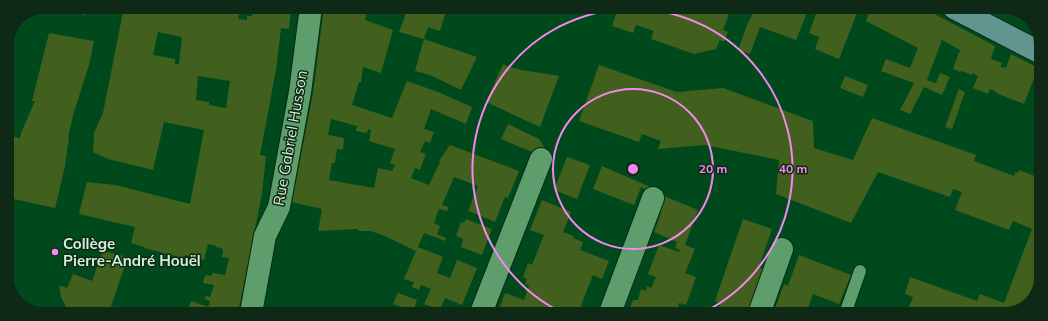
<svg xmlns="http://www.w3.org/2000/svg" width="1048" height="321" font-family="Mulish,sans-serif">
<rect width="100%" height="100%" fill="#00491d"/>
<g fill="#415f1d" fill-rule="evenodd">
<path d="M57,7H88L85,15L57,9Z"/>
<path d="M124,7H133L157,12L158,7H185L193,9V7H240L238,19L247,20V16H252L253,10L267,11V7H291L289,29L281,28L276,70L260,155L266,156L262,194L238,313H206L189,308L191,301L208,307L210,301L205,299V296L210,297L214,285L203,283L205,275L212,276V273L225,275L229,258L222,257L223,249L216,247V246L208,244L204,260L185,255L184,258L144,248V247L131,243L135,227L79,214L87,182L115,185L190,204L204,130L164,122L153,170L108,159L93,152L94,133L103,113ZM158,32L182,37L179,64H175V59L153,55ZM198,76L230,81L226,108L209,105V102L196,100Z"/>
<path d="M324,7L368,8L365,20L393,30L381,73L363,67L361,82H359L352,105L392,118L407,81L438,92L472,107L466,124L431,109L424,129L434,132L430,143L425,141L420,152L426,154L420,170L415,168L411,178L429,185L440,162L439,161L450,145L519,171L508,198L505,197L495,222L468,211L478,186L454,177L442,205L449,207L447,211L439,209L434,223L440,226L437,234L446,238L445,241L424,233L418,247L443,257L437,273L450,278L457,260L477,268L462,305L445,298L440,310L424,304L431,289L421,285L419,290L412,287L414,282L404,279L416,251L387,237L371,231H358V229L318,231L322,209L292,202L313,93ZM331,119L357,126L356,131L367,133L368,129L371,130L369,141L395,149L390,163L395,165L392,171L378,168L374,188L329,180L332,163H335L337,149L343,150L344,138L328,135Z"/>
<path d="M407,7L447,8L440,31L428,27L424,39L399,32L404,19Z"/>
<path d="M618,8H731L723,30L728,32L724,42L720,40L716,49L694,54L651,39L654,31L636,25L633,33L612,26Z"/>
<path d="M756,8H809L796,40L760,27L750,54L738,50L748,23Z"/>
<path d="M818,8H859L839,59L815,49L819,37L809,33Z"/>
<path d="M871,8H923L995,46L991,59L1002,63L1000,67L1006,68L1011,54L1038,68L1024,104L996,93L997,92L990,89L988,94L973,88L978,76L972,73V75L961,71L960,72L953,69L960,50L942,40L927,80L936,83L940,73L950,77L942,95L924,87L910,114L900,110L914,83L881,71L886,59L910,68L918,48L866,21Z"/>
<path d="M1010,8H1014L1021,13V14Z"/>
<path d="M49,33L94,41L89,65L74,112L68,137H69L65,166L55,208L9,198L13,182L7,180V135L20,138L21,133L35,101H32Z"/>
<path d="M424,39L477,57L461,90L430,75L415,71Z"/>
<path d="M503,64L508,67L522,70L559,76L540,127L486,102Z"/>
<path d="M599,65L677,92L723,88L813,121L814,148L853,160L872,118L976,155L974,161L1014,176L1016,172L1018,173L1019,170L1040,178V287L1027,307L1005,314H906L913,297L905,294L910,277L977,301L980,294L1004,303L1032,229L1013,221L1009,230L955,210L962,192L953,189L950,197L878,172L851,223L776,194L779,160L705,145L658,149L661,141L642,134L639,142L579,121Z"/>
<path d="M845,76L868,85L863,97L840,88Z"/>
<path d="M959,89L965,92L952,129L945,127Z"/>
<path d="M508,124L539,139L547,151L532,152L501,139Z"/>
<path d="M567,157L590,165L577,199L554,190Z"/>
<path d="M602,166L648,186L650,187L649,191L641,187L634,205L593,189Z"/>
<path d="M664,196L698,210L685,245L695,249L685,273L696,277L686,305L679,303L676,314H635L632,312L633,311L630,308L633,300H638L641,289L646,291L647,286L651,288L656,277L648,274L659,245L679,252L680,250L675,248L677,242L654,232L661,213L658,212Z"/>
<path d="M542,200L571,212L563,232L574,236L573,238L583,242L580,250L609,261L602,279L593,275L578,313H498L505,293L524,300L529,286L525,284L527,279L523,277L528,263L532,265L544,235L530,230Z"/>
<path d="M466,219L492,229L482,255L461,247L463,239L456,236L461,222L464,223Z"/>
<path d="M743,219L772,229L759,267L763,269L747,314H725L718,311L720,303L715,301Z"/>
<path d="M103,251L128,257L111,306L126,313H69L61,297L59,285L67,288L73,274L92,281Z"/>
<path d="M799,255L851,275L839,304L813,294L806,314H773L784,284L788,286Z"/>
<path d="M398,293L417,300L413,311L393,304Z"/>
</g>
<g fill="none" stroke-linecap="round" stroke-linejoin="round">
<g stroke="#082a13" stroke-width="14">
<path id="service" d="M845,314L860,271"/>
</g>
<g stroke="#082a13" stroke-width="24">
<g id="minor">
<path d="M251,313L265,236L279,207L300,92L311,7"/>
<path d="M481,313L541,159"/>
<path d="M610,313L653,198"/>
<path d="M759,314L782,249"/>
</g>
</g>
<g stroke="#082a13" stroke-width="24">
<path id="secondary" d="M954,8L1041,53"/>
</g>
<use href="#service" stroke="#5e9e6d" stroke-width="12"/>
<use href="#minor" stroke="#5e9e6d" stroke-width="22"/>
<use href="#secondary" stroke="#61958f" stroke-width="22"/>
</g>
<g fill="none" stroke="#f688ed" stroke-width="2">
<circle cx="633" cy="169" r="80"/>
<path d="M563 313A160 160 0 1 1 702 313"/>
</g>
<circle fill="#f688ed" stroke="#0e2916" stroke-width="1.5" cx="55" cy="252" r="4"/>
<g text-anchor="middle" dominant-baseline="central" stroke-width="3" stroke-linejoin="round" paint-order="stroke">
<g font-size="15" fill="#d2f2d7" stroke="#0e2916">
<text transform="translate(290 138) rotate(-80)">Rue Gabriel Husson</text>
</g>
<g font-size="15" font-weight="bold" fill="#d2f2d7" stroke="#0e2916" text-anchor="start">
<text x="63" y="243">Collège<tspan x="63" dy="17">Pierre-André Houël</tspan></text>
</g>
</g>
<path d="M0 0H1048V321H0ZM43 14H1005A29 29 0 0 1 1034 43V278A29 29 0 0 1 1005 307H43A29 29 0 0 1 14 278V43A29 29 0 0 1 43 14Z" fill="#0e2916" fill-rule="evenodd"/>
<circle cx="633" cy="169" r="6" fill="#f688ed" stroke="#0e2916" stroke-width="2"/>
<g font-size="12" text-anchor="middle" font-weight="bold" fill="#f688ed" stroke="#0e2916" stroke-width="3" stroke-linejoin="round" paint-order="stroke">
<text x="713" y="173">20 m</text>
<text x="793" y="173">40 m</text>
</g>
</svg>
